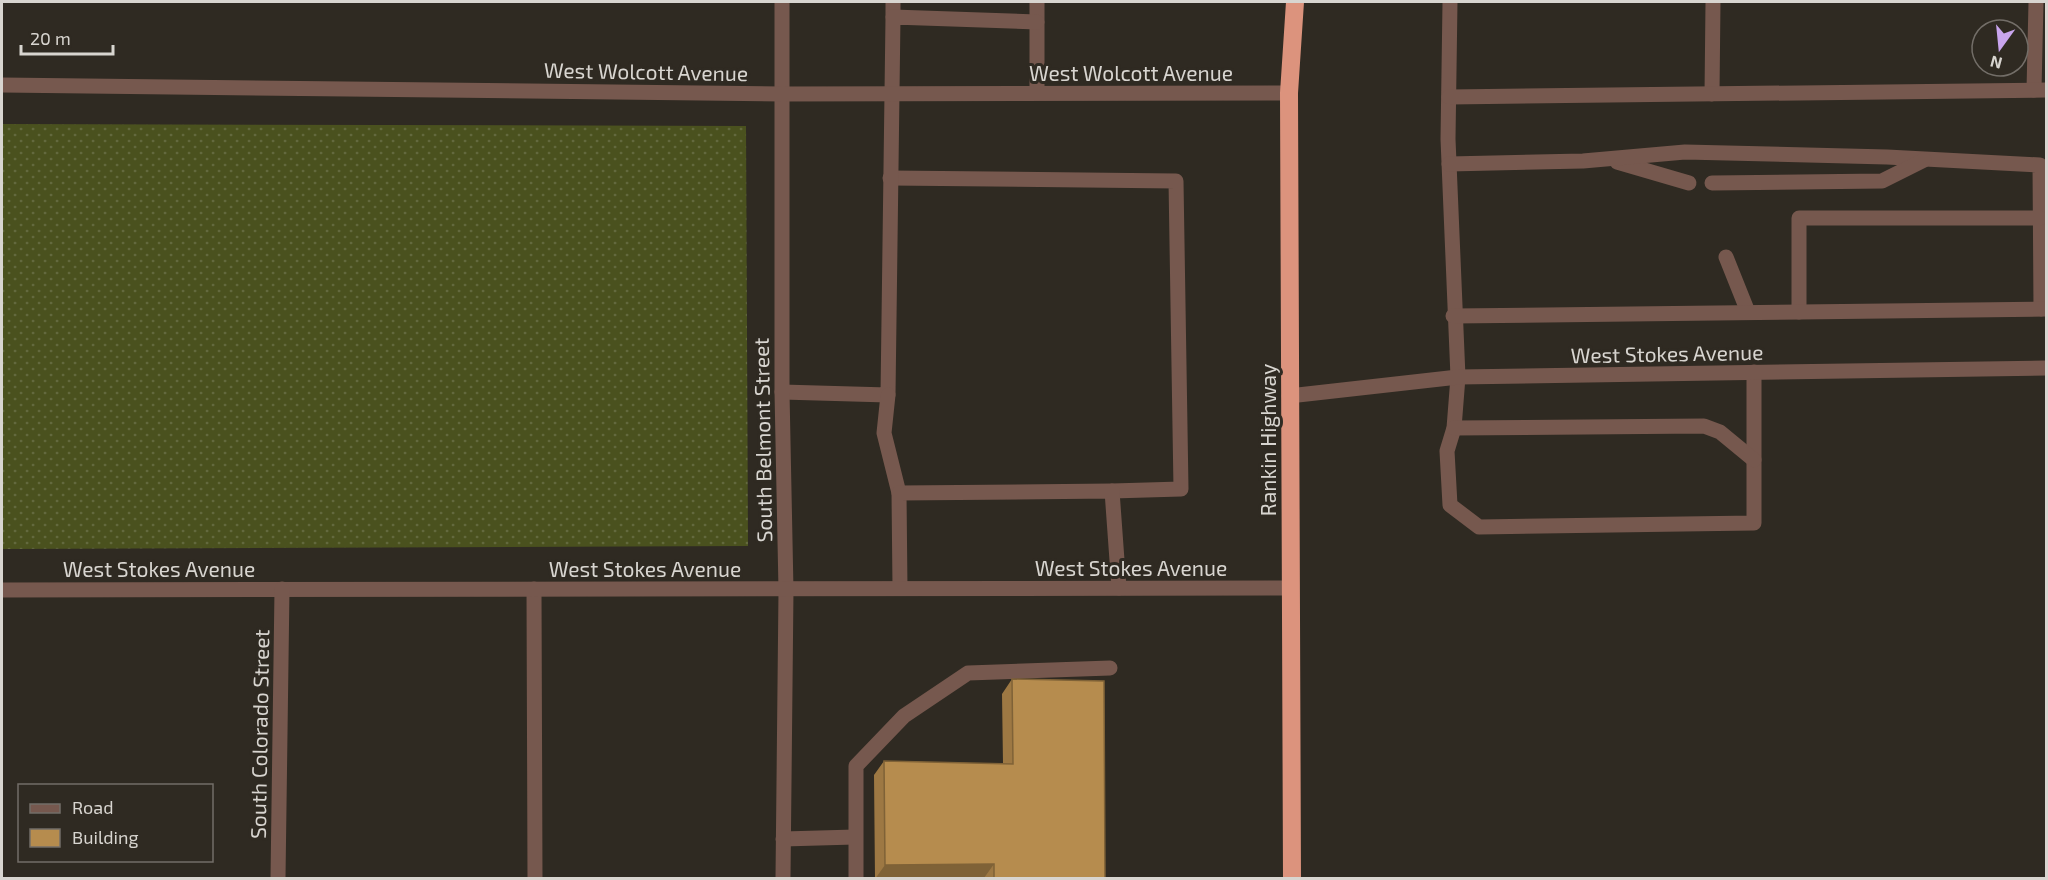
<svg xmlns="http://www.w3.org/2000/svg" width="2048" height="880" font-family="'Exo 2',sans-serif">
<defs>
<pattern id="grass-dots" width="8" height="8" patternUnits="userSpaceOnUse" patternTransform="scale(1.5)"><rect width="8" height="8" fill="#4a511e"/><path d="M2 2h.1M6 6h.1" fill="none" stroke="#63693e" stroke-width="1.8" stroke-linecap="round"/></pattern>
</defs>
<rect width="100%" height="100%" fill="#2f2a22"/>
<path fill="url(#grass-dots)" d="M2,124L746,126L748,546L2,549Z"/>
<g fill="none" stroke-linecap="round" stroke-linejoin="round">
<g stroke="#76584e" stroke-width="15">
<path d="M1037,2V93"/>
<path d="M1450,2L1448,139L1458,377L1454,428L1447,451L1450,505L1479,527L1754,523V372"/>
<path d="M893,17V2"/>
<path d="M2034,90L2036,2"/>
<path d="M1712,94L1713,2"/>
<path d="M1449,97L2046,90"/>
<path d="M1617,162L1689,183"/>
<path d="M1449,164L1583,161L1685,152L1887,157L2040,165L2041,309"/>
<path d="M890,178L1176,181L1181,489L1112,491"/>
<path d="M1712,183L1882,181L1924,160"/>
<path d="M1726,257L1748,312"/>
<path d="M1799,312V218H2040"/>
<path d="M1453,316L2046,309"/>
<path d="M782,392L888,395L893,17L1037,22"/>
<path d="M888,395L884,433L899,493"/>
<path d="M1454,428L1704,426L1720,432L1754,460"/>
<path d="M900,588L899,493L1112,491L1119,588"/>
<path d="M534,589L535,878"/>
<path d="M783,839L855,837"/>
<path d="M856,878V766L904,716L968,673L1110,668"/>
</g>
<g stroke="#76584e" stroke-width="15">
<path d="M782,2V392L786,590L783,878"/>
<path d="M2,85L782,94L1289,93"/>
<path d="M1289,396L1458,377L2046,368"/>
<path d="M2,590L1289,588"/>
<path d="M278,878L282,589"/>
</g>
<path stroke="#dc937d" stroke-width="18" d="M1292,878L1289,93L1295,2"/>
</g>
<path fill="#9d7843" d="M1012,679L1105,879H875L874,775L884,761L1003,764L1002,694Z"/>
<path fill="#7f6237" d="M994,864L984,878L875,879L885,865Z"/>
<path fill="#b68c4e" stroke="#7f6237" stroke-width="1.5" d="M1012,679L1104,681L1105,879H994V864L885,865L884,761L1013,764Z"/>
<g text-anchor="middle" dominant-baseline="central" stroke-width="6" stroke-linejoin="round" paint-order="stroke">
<g font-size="21" fill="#d8d5d0" stroke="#2f2a22">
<text transform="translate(646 71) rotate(1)">West Wolcott Avenue</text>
<text x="1131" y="72">West Wolcott Avenue</text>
<text transform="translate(1667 353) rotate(-1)">West Stokes Avenue</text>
<text transform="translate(762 440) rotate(-91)">South Belmont Street</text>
<text transform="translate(1267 440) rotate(-90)">Rankin Highway</text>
<text x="1131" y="567">West Stokes Avenue</text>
<text x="159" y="568">West Stokes Avenue</text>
<text x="645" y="568">West Stokes Avenue</text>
<text transform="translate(259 734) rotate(-89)">South Colorado Street</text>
</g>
</g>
<rect width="2048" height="880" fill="none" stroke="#d8d5d0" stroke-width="6"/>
<rect x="18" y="784" width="195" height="78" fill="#2f2a22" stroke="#736e68" stroke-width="1.5"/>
<rect x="30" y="804" width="30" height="9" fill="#76584e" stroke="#736e68" stroke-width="1.5"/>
<text x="72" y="814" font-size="18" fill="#d8d5d0">Road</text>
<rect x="30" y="829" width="30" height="18" fill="#b68c4e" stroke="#736e68" stroke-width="1.5"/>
<text x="72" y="844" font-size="18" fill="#d8d5d0">Building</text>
<g transform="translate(2000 48) rotate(195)"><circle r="28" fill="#2f2a22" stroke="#736e68" stroke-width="1.5"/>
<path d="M0-4.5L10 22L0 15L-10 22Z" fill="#c9a5ee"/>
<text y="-9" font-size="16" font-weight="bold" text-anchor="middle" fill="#d8d5d0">N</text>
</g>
<path d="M21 45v9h92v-9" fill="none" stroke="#d8d5d0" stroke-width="3"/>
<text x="30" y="45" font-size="18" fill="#d8d5d0" stroke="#2f2a22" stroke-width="4.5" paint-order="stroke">20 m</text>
</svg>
